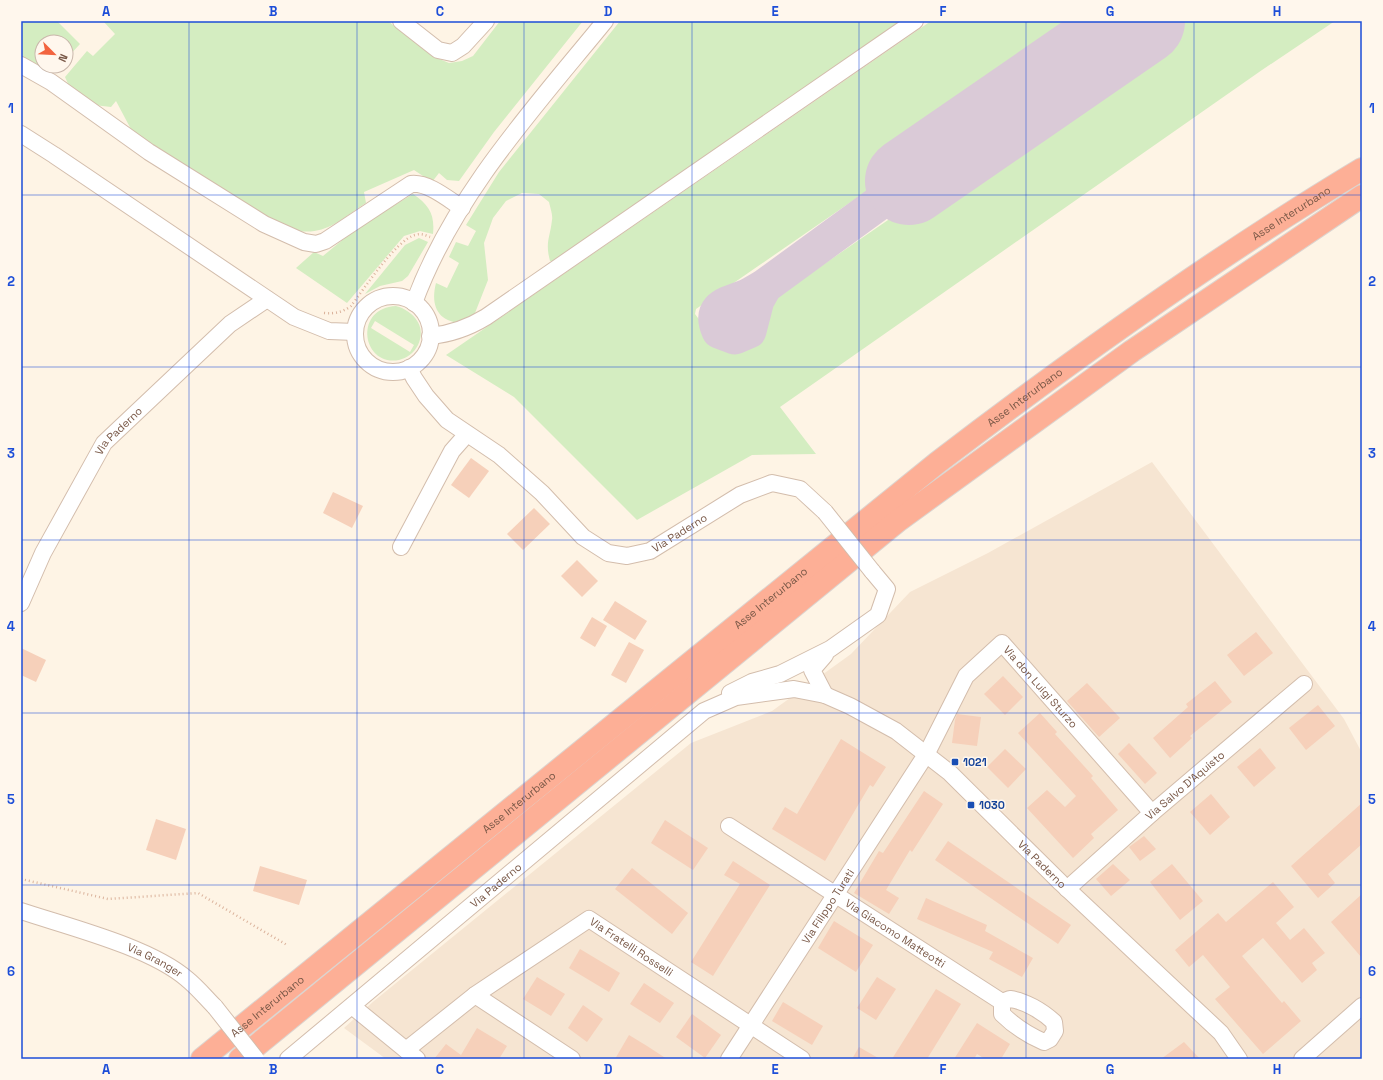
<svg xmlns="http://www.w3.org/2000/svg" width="1383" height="1080" font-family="'Space Grotesk',sans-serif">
<rect width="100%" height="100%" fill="#fef4e5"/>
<path fill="#f6e5d2" d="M1152,462L1344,719L1362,753V1059H386L344,1028L374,1001L691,743L772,711L851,654L910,592L988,553Z"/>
<g fill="#d4edc1" fill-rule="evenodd">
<path d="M21,21H57L80,44L66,59V42H42V66H59L49,74L21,59Z"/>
<path d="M103,21H388L432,56L449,63L462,61L473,56L500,21H583L494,132L459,181L447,180L439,173L432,182L414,170L364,192L366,203C331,226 322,239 279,227L133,133L116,101L111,107L94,105L69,86L65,77L87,51L93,56L115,34Z"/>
<path d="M620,21H907L558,262L550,261C545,242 550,238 552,220C553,215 550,207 549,202L539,194L522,193L506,201L493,218L484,243L488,280L475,313L464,323C438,323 430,306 436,283L447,288L459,263L449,257L456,242L468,246L476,231L466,225L499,172Z"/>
<path d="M931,21H1113L696,309L695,314C703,324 710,337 721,345C737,356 761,350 766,330C767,324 765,315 764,308L769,302L1177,21H1335L1262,70L780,407L816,454L752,455L637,520L514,397L446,355Z"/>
<path d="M413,194C429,205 435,214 433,234L420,231L404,236L347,303L296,268L314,252L323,256L357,228Z"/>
<path d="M419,238L428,242L408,276L402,281L380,286L365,294L405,245Z"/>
<path d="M396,306C414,311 427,327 418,345C414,353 407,358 399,360C362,367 353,308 396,306ZM375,321L414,345L410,352L371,328Z"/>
</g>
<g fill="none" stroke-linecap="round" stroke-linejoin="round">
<path stroke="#dacad7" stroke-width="35" d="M765,286L757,300L749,331L735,337L719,331C708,306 727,304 745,297C752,294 758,290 765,286L909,181"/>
<path stroke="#dacad7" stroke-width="88" d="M909,181L1141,21"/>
</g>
<g fill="#f6d0ba">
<path d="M471,458L489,471L469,498L451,485Z"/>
<path d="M333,492L363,506L352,528L323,513Z"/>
<path d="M534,508L550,524L523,550L507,534Z"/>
<path d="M577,560L598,581L582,597L561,576Z"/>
<path d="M615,601L647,621L635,640L603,620Z"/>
<path d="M592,617L607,626L595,647L580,638Z"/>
<path d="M1256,632L1273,653L1244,676L1227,655Z"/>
<path d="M629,642L644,650L626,683L611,675Z"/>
<path d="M21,648L46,660L36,682L21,675Z"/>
<path d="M1003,676L1023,697L1005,715L984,694Z"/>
<path d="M1215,681L1232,702L1190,736L1192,738L1170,758L1153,738L1188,707L1186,704Z"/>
<path d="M1087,683L1120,718L1099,737L1067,701Z"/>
<path d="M1318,705L1335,726L1306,750L1289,728Z"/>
<path d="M1040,713L1057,732L1055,734L1093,776L1091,778L1118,810L1091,834L1094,838L1073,858L1027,808L1047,790L1065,807L1076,796L1018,733Z"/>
<path d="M957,714L981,717L977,746L952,743L955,720Z"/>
<path d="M841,739L886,767L873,787L870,785L825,861L772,829L785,807L797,814Z"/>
<path d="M1129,743L1157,773L1145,784L1118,754Z"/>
<path d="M1260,748L1276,768L1254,787L1237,767Z"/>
<path d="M1005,749L1026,769L1008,788L987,767Z"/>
<path d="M924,791L943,804L912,852L910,850L886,890L899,898L889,914L854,893L879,851L883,853Z"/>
<path d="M1211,794L1230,817L1210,835L1190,812Z"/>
<path d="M1362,803V844L1328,874L1335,883L1318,898L1291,866Z"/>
<path d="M156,819L186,829L176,860L146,850Z"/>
<path d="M665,820L708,848L693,870L651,843Z"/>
<path d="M1144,836L1156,849L1140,861L1129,847Z"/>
<path d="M948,841L1071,925L1058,944L935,860Z"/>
<path d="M733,861L770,885L713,976L691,962L740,884L724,875Z"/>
<path d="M1113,864L1130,880L1111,896L1096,879Z"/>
<path d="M1172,864L1203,901L1180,920L1150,882Z"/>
<path d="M260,866L307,880L299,905L253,891Z"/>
<path d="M632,868L688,913L672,934L615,889Z"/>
<path d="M1273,882L1294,907L1276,923L1290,940L1304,928L1325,953L1312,963L1317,970L1302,983L1263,938L1242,956L1282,1003L1284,1001L1301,1021L1263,1054L1215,999L1230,987L1203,955L1189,967L1175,950L1218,913L1226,922Z"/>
<path d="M1362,894V958L1331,922Z"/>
<path d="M926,898L987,925L985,931L1033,958L1022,977L989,959L993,952L917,919Z"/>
<path d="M834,921L873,945L856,972L818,948Z"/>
<path d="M580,949L620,973L609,992L569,968Z"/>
<path d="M537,977L565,994L551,1016L523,999Z"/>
<path d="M877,977L896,989L876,1020L857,1008Z"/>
<path d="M644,983L674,1003L660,1023L630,1004Z"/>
<path d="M936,989L961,1004L927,1059H892Z"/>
<path d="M783,1002L823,1026L812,1045L772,1021Z"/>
<path d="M583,1005L603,1019L587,1042L568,1028Z"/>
<path d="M692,1014L721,1035L705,1058L676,1037Z"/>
<path d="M977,1023L1010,1044L1001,1059H985L977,1054L974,1059H954Z"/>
<path d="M477,1028L507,1046L499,1059H434L446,1044L461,1055Z"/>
<path d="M629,1035L647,1046L667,1059H615Z"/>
<path d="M1184,1042L1200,1059H1161Z"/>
<path d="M859,1047L880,1059H852Z"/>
</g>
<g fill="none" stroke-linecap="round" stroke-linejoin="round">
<g stroke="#d3bdac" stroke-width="18">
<g id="minor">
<path d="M401,21L438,50L452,53L463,46L486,21"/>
<path d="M21,65L51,82L149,152L264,224L304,242L316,244L325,241L411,184C428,182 448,199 462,208"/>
<path d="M21,134L54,155L294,317L329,331L355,332"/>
<circle cx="393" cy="334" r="38"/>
<path d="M414,303C453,196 534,108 605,21"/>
<path d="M430,336C452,334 468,328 486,317L915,21"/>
<path id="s1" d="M409,368L414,378L426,396L447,420L499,455L542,493L583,537L608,553L627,556L650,551L740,495L772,483L800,489L825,512"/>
<path d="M401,547L452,451L467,434"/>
<path id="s2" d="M21,603L43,553L104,443L230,324L267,299"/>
<path d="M730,693L752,682L780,674L830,649L878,615L887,589L872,571"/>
<path d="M825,695L812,670L825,655"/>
<path id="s3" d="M729,826L1002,1002"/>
<path id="s4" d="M1067,889L1152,813L1304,684"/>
<path id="s5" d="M21,911C69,927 150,947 187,979C197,987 206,998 215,1007"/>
<path d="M475,995L572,1059"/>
<path d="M1010,999C1025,1001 1042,1011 1054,1022L1055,1031L1050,1039L1044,1042C1028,1035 1015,1027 1002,1014V1002Z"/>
<path d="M352,1006L417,1059"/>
<path id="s6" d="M406,1050L475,995L589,919L802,1059"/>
<path id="s7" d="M288,1059L704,711L736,697L794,689L825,695L850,706L896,731L950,773L1061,883L1221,1033L1239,1059"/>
<path id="s8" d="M729,1059L927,753L966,676L1002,643L1152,813"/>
<path d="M1302,1059L1362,1006"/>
</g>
</g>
<g stroke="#dcd4cf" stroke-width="24">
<g id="highway">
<path id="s9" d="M202,1059L937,463C1073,359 1214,258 1362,169"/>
<path d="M240,1059L899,520L1132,351L1362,196"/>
</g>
</g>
<g stroke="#dbb39c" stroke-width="2.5" stroke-dasharray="1 3" stroke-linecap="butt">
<path d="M324,313C335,314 343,312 351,306C364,289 396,240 415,235C421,233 425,235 430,237"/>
<path d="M21,879L108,899L198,893L287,945"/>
</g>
<use href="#minor" stroke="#fff" stroke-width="16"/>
<use href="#highway" stroke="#fdaf96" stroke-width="22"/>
<g stroke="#d3bdac" stroke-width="18" stroke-linecap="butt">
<g id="minor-bridge">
<path d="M825,512L872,571"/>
<path d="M215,1007L256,1059"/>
</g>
</g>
<use href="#minor-bridge" stroke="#fff" stroke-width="16"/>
</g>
<path fill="none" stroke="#1d4ed8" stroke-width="1" stroke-opacity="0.55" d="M189,21V1059M357,21V1059M524,21V1059M692,21V1059M859,21V1059M1026,21V1059M1194,21V1059M21,195H1362M21,367H1362M21,540H1362M21,713H1362M21,885H1362"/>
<g fill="#1a4fb4" stroke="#fff7ed" stroke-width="1.5">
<rect x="951" y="758" width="8" height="8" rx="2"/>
<rect x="967" y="801" width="8" height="8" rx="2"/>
</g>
<g text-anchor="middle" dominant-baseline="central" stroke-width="3" stroke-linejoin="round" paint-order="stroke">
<g font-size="11" fill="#795847" stroke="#fff7ed">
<text stroke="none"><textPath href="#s9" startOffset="1380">Asse Interurbano</textPath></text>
<text stroke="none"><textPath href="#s9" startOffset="1056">Asse Interurbano</textPath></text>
<text stroke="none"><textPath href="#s2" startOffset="199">Via Paderno</textPath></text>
<text stroke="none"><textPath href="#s1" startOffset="352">Via Paderno</textPath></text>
<text stroke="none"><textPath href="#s9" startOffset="732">Asse Interurbano</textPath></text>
<text stroke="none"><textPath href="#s8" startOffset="558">Via don Luigi Sturzo</textPath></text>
<text stroke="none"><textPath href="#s4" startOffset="157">Via Salvo D'Aquisto</textPath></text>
<text stroke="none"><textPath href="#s9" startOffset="408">Asse Interurbano</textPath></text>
<text stroke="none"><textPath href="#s7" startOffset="945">Via Paderno</textPath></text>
<text stroke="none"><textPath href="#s7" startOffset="271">Via Paderno</textPath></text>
<text stroke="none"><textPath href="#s8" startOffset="182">Via Filippo Turati</textPath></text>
<text stroke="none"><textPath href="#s3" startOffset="198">Via Giacomo Matteotti</textPath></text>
<text stroke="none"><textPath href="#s6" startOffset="276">Via Fratelli Rosselli</textPath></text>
<text stroke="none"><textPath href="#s5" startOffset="143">Via Granger</textPath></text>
<text stroke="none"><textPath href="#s9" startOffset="84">Asse Interurbano</textPath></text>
</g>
<g font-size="11" font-weight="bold" fill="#164399" stroke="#fff7ed" text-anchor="start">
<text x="963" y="762">1021</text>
<text x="979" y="805">1030</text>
</g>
</g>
<rect width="1383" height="1080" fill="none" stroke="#fff7ed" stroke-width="44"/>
<g transform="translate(54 54) rotate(114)"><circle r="19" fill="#fff7ed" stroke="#c9b7ab"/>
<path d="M0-3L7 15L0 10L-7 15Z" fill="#f2643f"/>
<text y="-6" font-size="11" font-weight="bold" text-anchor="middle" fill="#795847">N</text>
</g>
<rect x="22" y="22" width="1339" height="1036" fill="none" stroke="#1d4ed8" stroke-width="1.5"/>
<g font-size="13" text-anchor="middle" font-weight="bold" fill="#1d4ed8">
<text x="106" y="16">A</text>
<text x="273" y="16">B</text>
<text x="440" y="16">C</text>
<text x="608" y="16">D</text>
<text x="775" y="16">E</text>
<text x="943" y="16">F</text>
<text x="1110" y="16">G</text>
<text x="1277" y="16">H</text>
<text x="11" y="113">1</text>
<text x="1372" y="113">1</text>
<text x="11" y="286">2</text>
<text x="1372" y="286">2</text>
<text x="11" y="458">3</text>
<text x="1372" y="458">3</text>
<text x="11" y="631">4</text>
<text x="1372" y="631">4</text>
<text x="11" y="804">5</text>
<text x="1372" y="804">5</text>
<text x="11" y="976">6</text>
<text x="1372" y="976">6</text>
<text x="106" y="1074">A</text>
<text x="273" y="1074">B</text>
<text x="440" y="1074">C</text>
<text x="608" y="1074">D</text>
<text x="775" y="1074">E</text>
<text x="943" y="1074">F</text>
<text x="1110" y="1074">G</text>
<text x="1277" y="1074">H</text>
</g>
</svg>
